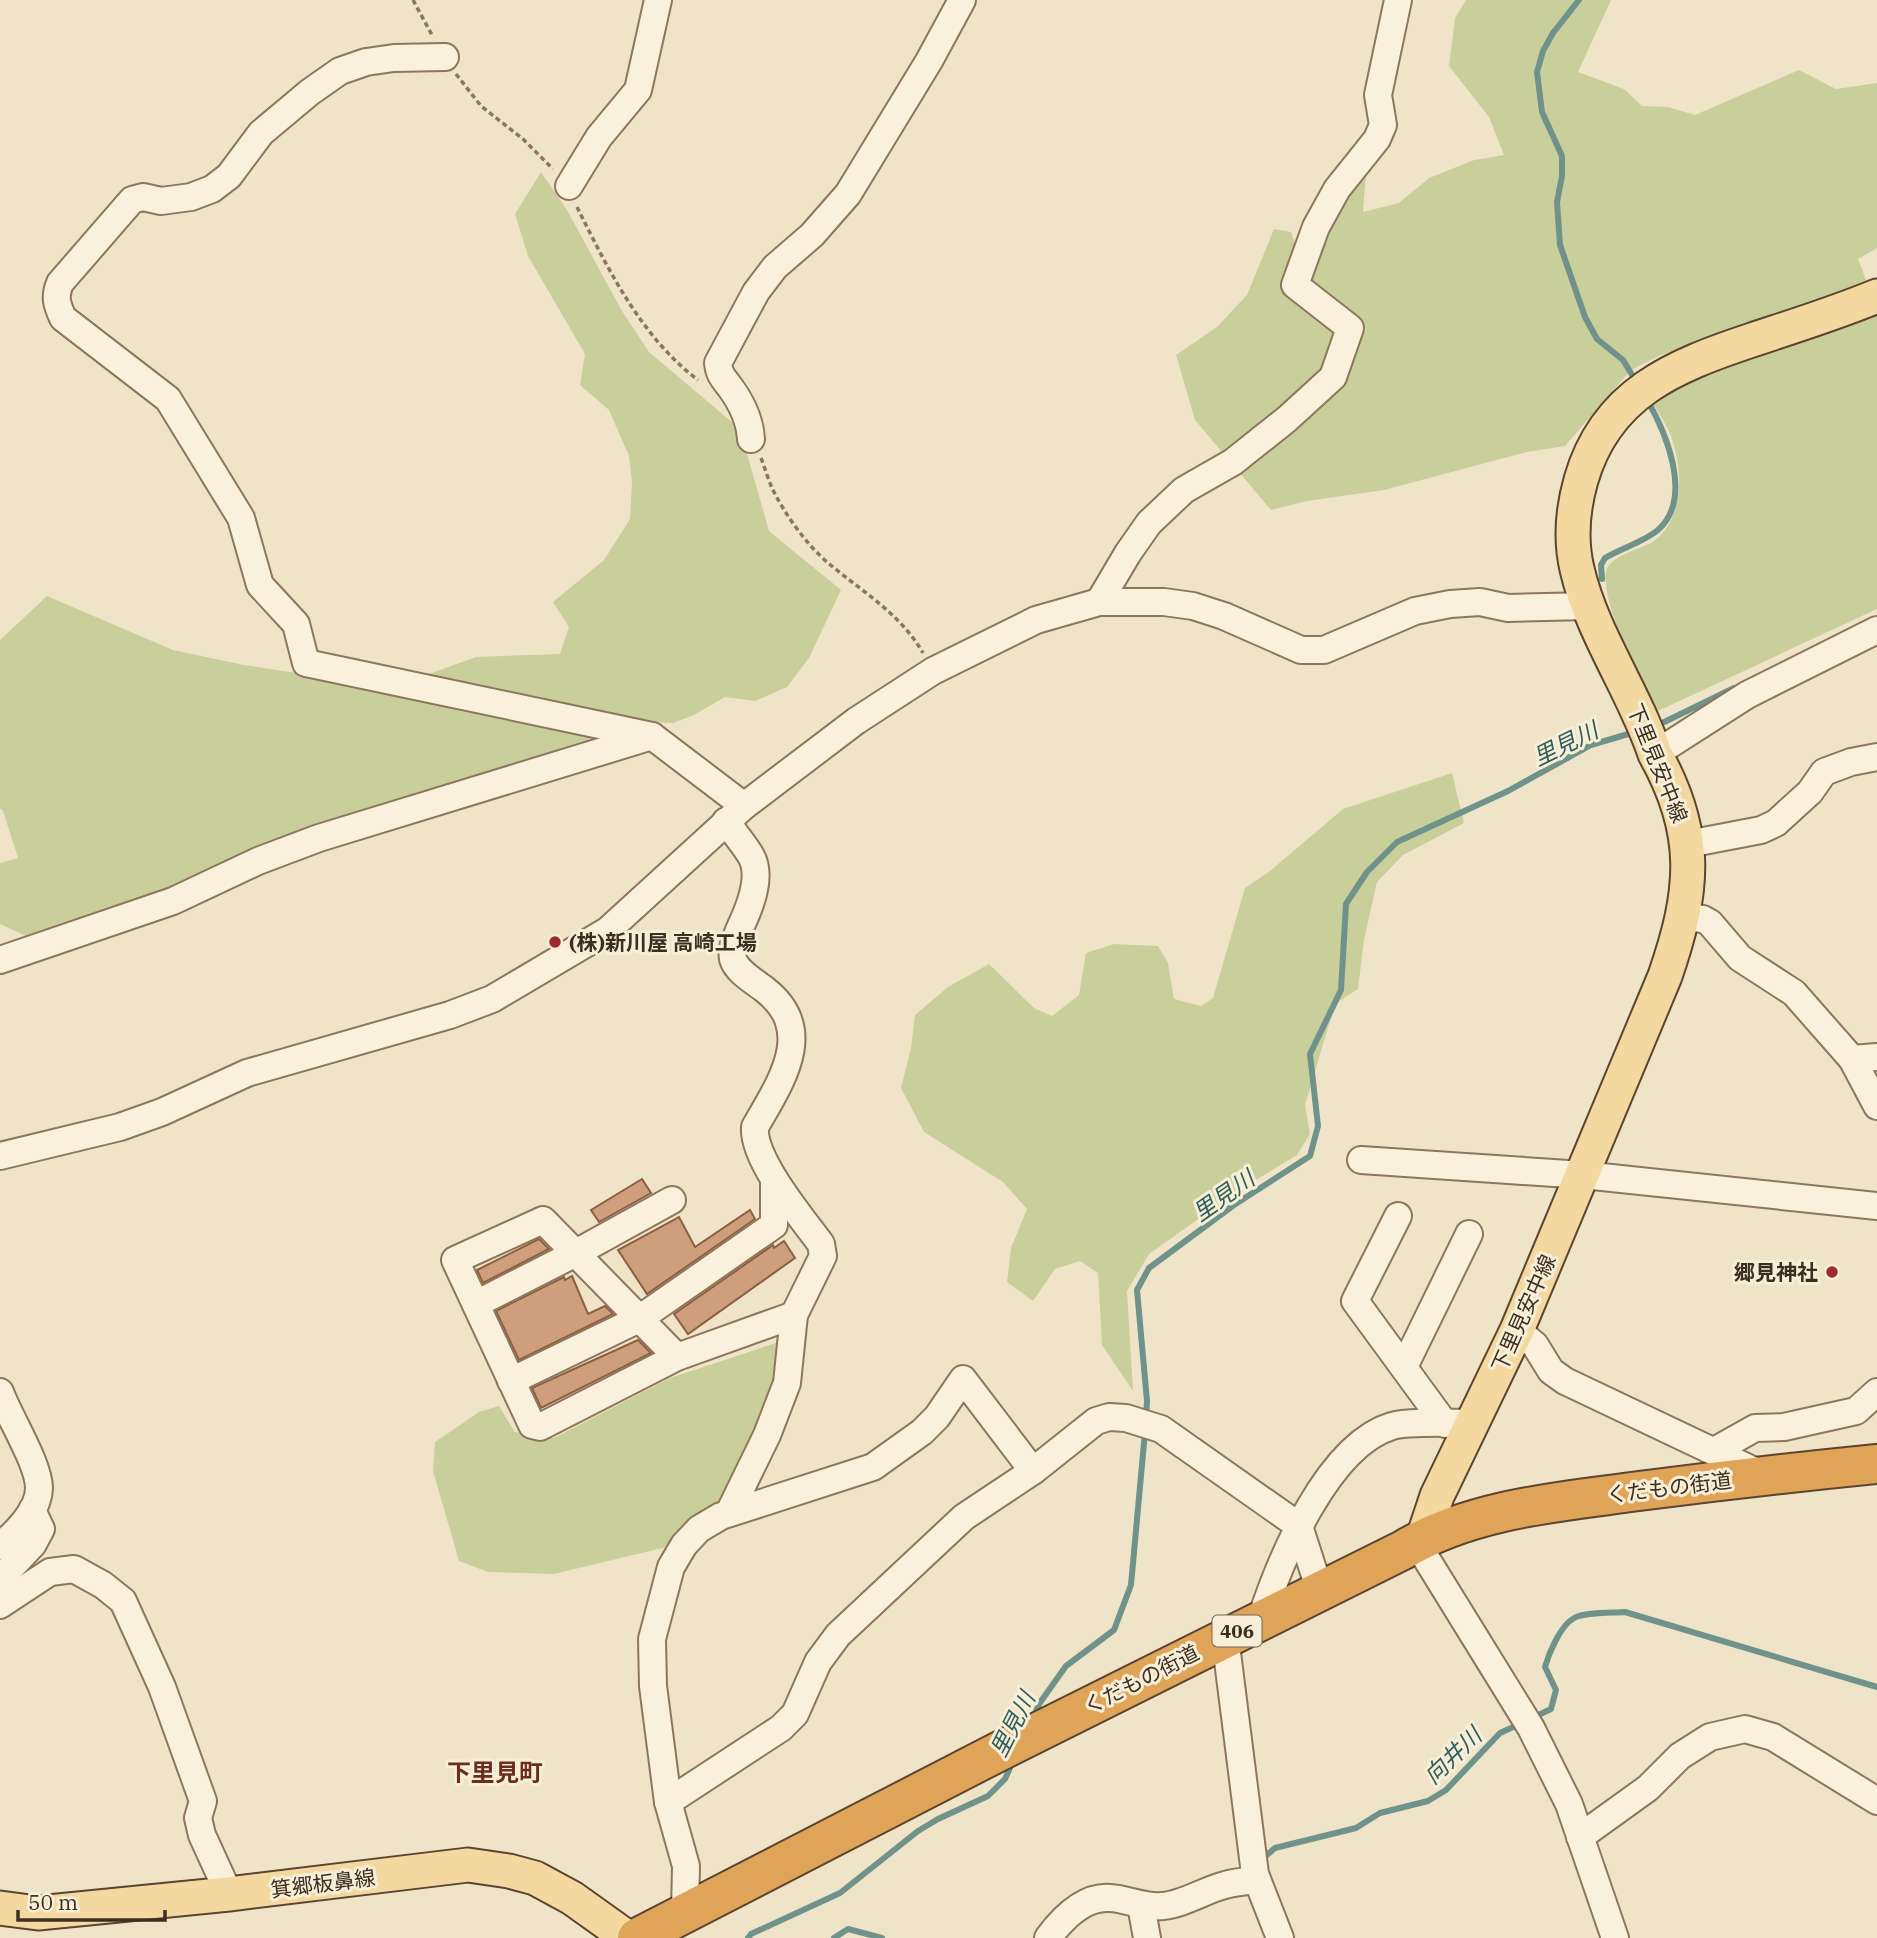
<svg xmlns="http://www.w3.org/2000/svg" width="1877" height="1938" font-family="'IBM Plex Serif','Noto Sans JP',serif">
<rect width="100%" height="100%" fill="#f0e4c8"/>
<g fill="#c9cf9b">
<path d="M1466,0H1611L1578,72L1624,89L1642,106L1668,107L1695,115L1799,70L1836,89L1877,83V248L1858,259L1866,280L1843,291L1661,355L1631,370L1565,446L1527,452L1384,490L1307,501L1271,510L1195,420L1176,355L1217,327L1247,295L1274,229L1291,232L1302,266L1326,210L1366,173L1363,212L1399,203L1429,178L1474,160L1504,155L1489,117L1449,66L1455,18Z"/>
<path d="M541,172L567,210L622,311L649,352L733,423L746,450L769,531L841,590L809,658L787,687L755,701L725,697L694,715L673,723L650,722L330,825L232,865L33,939L0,924V863L18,858L3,811L0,808V640L47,596L173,650L244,665L348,681L418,678L476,657L560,654L569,627L553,602L604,560L630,519L632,482L629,456L609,410L580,385L585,354L528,256L515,214Z"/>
<path d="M1877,304V609L1658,711C1642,678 1601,608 1606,572C1608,556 1642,549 1654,541C1685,518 1683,469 1671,436C1667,425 1659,414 1653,403L1678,382Z"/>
<path d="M1452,773L1464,823L1403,855L1377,882L1364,940L1358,989L1335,1004L1305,1105L1310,1134L1297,1155L1238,1191L1149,1254L1127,1291L1133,1391L1102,1345L1098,1273L1080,1261L1055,1269L1033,1301L1007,1282L1011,1248L1027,1209L1003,1182L924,1132L901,1088L911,1048L915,1015L948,987L989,964L1034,1008L1052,1016L1079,995L1086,953L1114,944L1158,946L1168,963L1174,999L1201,1006L1213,998L1245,888L1270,871L1343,809Z"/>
<path d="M782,1341L780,1387L723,1505L675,1545L554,1574L488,1572L459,1561L433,1471L435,1442L479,1412L499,1406L515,1432L554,1438L670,1378Z"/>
</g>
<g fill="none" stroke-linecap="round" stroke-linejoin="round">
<g stroke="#6f938a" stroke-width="6">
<path d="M1579,0L1553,33L1543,51L1537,72L1542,112L1562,156V176L1557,202L1560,245L1585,317L1597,339L1623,360L1637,383"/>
<path d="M1602,579L1601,565L1605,558C1621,548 1644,542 1658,530C1694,498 1666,432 1646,398"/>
<path d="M1656,726L1734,688"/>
<path d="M1146,1418L1147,1401L1137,1290L1149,1268L1234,1205L1310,1156L1318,1126L1310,1054L1341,990L1346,904L1367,872L1397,842L1508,791L1591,745L1635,732"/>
<path d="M1034,1716L1039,1704L1066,1666L1114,1630L1131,1585L1145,1432"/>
<path d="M1532,1718L1551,1709L1556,1690L1545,1667C1549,1653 1560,1626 1574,1618C1584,1612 1613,1613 1625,1612L1877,1687"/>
<path d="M1261,1860L1275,1848L1356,1828L1380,1813L1428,1801L1446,1790L1500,1733L1522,1723"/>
<path d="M748,1938L751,1934L840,1893L918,1831L938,1819L988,1796L1005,1779L1013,1761"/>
<path d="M834,1938L848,1929L882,1938"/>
</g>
</g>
<g fill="#cf9f7d" stroke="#8d5f41" stroke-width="2">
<path d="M642,1179L651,1193L599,1222L591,1210Z"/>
<path d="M750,1210L755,1219L647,1294L618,1250L679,1217L695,1247Z"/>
<path d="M539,1239L549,1249L483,1283L477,1270Z"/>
<path d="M784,1241L795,1258L688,1334L674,1314L773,1245L774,1248Z"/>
<path d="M572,1276L588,1314L605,1306L613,1314L519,1360L496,1311L564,1277L565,1280Z"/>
<path d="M638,1340L651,1353L541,1408L532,1388Z"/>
</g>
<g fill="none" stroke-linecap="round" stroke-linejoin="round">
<g stroke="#8d765c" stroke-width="30">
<g id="minor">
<path d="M445,57L394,58L366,62L340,71L310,92L261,133L229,176L212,189L191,197L161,201L143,197L132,200L60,283C54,297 57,305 63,318L168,399L241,518L260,585L296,624L306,663L652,736"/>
<path d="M569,186L599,137L638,90L658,0"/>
<path d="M751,439C750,420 741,402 730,387C723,378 719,374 718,363L756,292L775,267L812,235L848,194L929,61L962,0"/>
<path d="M1099,602L1128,553L1149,523L1184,490L1233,462L1287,419L1333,377L1350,328L1295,285L1316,227L1337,189L1377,139L1383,125L1378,95L1398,0"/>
<path d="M1655,754L1747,695L1877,630"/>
<path d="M726,821C734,833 744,844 751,856C763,877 749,909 740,928C736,938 731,949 733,959C737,972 754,981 764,989C818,1030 780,1083 755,1127C752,1159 802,1218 821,1244L823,1256L794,1315L787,1383L767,1435L729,1513"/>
<path d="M1688,844L1761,830L1776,823L1810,792L1824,772L1851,762L1877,757"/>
<path d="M1683,917L1703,919L1710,923L1740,958L1794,993L1852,1059L1877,1106"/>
<path d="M0,960L173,901L258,861L319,838L652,736L744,806"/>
<path d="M1852,1059L1877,1057"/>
<path d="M0,1156L120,1127L162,1112L247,1073L450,1015L492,999L607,931L744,806L856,721L933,671L1036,620L1099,602H1164L1193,606L1224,616L1301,650H1324L1415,611L1450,604L1480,602L1508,608L1589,606"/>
<path d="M1361,1160L1583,1175L1877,1206"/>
<path d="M1398,1216L1355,1301L1445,1424"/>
<path d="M476,1304L576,1253L672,1200"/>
<path d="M1517,1330L1535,1345L1551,1371L1565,1381L1763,1475"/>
<path d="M677,1357L543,1220L455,1260L532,1425L540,1427L677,1357L794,1315"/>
<path d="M1404,1367L1469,1234"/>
<path d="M511,1381L639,1319L774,1225V1179"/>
<path d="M0,1392C9,1417 39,1464 39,1488C39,1510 16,1533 0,1546"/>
<path d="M1714,1451L1755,1428L1784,1427L1856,1411L1877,1392"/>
<path d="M1423,1538L1421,1550L1531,1728L1569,1804L1615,1938"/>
<path d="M0,1579L33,1544L41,1529L32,1510"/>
<path d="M0,1605L50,1572L74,1569L103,1585L123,1601L162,1687L203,1801L198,1818L202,1835L229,1894"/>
<path d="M1261,1619C1280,1560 1328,1445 1392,1426C1407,1421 1453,1423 1472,1423"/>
<path d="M1225,1637L1255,1874L1280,1938"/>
<path d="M668,1802L781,1728L795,1714L818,1662L838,1635L964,1517L1033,1471L1096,1421L1109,1417L1126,1418L1161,1429L1299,1526L1320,1591"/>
<path d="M1580,1837L1648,1788L1680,1756L1710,1737L1745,1729L1773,1737L1877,1801"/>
<path d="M1141,1905L1147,1938"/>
<path d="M685,1912L686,1866L668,1802L653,1686L652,1639L671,1567L684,1545L699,1529L721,1516L873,1467L922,1432L937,1417L963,1379L1033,1471"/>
<path d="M1048,1938C1062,1919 1084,1896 1110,1898C1128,1899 1144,1908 1163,1906C1184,1904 1205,1890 1225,1885C1235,1882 1247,1881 1257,1880"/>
</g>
</g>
<g stroke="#5b4430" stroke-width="37">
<g id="major">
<path d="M1423,1538L1437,1496L1517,1330L1665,976C1694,892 1700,834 1655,754C1634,691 1592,634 1577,569C1570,539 1573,508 1581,480C1606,393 1674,366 1752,340C1794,326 1836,313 1877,296"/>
<path d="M0,1908L38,1913L229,1894L468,1865L509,1871L535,1878L572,1898L628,1938"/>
</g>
</g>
<g stroke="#5b4430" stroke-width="42">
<path id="highway" d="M637,1938L1000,1751L1403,1550C1473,1508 1560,1502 1639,1491C1718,1481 1797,1472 1877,1464"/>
</g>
<g stroke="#8d765c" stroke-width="3.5" stroke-dasharray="5 3.5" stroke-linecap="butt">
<path d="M413,0L432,35"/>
<path d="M456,74L481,106L523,139L553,169"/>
<path d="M577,207C608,269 641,337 698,380"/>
<path d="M761,458C765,468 768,479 772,488C784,513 806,544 827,562C861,591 900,613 923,653"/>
</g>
<use href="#minor" stroke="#faf1dc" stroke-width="26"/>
<use href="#major" stroke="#f3d9a0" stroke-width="33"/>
<use href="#highway" stroke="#e0a458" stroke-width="38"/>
</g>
<g fill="#9e2a2b" stroke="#f7eed8" stroke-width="2.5">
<circle cx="555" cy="942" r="7"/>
<circle cx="1832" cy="1272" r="7"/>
</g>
<g text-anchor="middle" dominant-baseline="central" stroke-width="6" stroke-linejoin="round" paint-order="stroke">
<rect fill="#f7eed8" stroke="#756857" stroke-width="2" x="1212.5" y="1615.5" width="49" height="31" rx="5"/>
<g font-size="19" font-weight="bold" fill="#3d2e20">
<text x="1237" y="1631">406</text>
</g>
<g font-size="21" fill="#3d2e20" stroke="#f7eed8">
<text transform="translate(1658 763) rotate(68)">下里見安中線</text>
<text transform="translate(1523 1313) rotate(-66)">下里見安中線</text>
<text transform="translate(1669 1487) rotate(-7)">くだもの街道</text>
<text transform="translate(1141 1679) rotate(-27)">くだもの街道</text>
<text transform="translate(323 1883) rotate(-7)">箕郷板鼻線</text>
</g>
<g font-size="21" font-weight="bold" fill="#3d2e20" stroke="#f7eed8" text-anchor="start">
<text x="569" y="942">(株)新川屋 高崎工場</text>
<text x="1818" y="1272" text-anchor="end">郷見神社</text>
</g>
<g font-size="23" font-style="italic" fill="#2f5d5a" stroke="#f7eed8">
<text transform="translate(1565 743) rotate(-26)">里見川</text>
<text transform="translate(1223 1195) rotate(-35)">里見川</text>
<text transform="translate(1012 1724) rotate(-63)">里見川</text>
<text transform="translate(1452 1755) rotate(-44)">向井川</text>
</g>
<g font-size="24" font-weight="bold" fill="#6b2e1e" stroke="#f7eed8">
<text x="495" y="1772">下里見町</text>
</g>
</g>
<path d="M18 1910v10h147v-10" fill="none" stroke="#3d2e20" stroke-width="3.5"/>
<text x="28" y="1910" font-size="21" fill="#3d2e20" stroke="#f7eed8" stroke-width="5" paint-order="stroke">50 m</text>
</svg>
